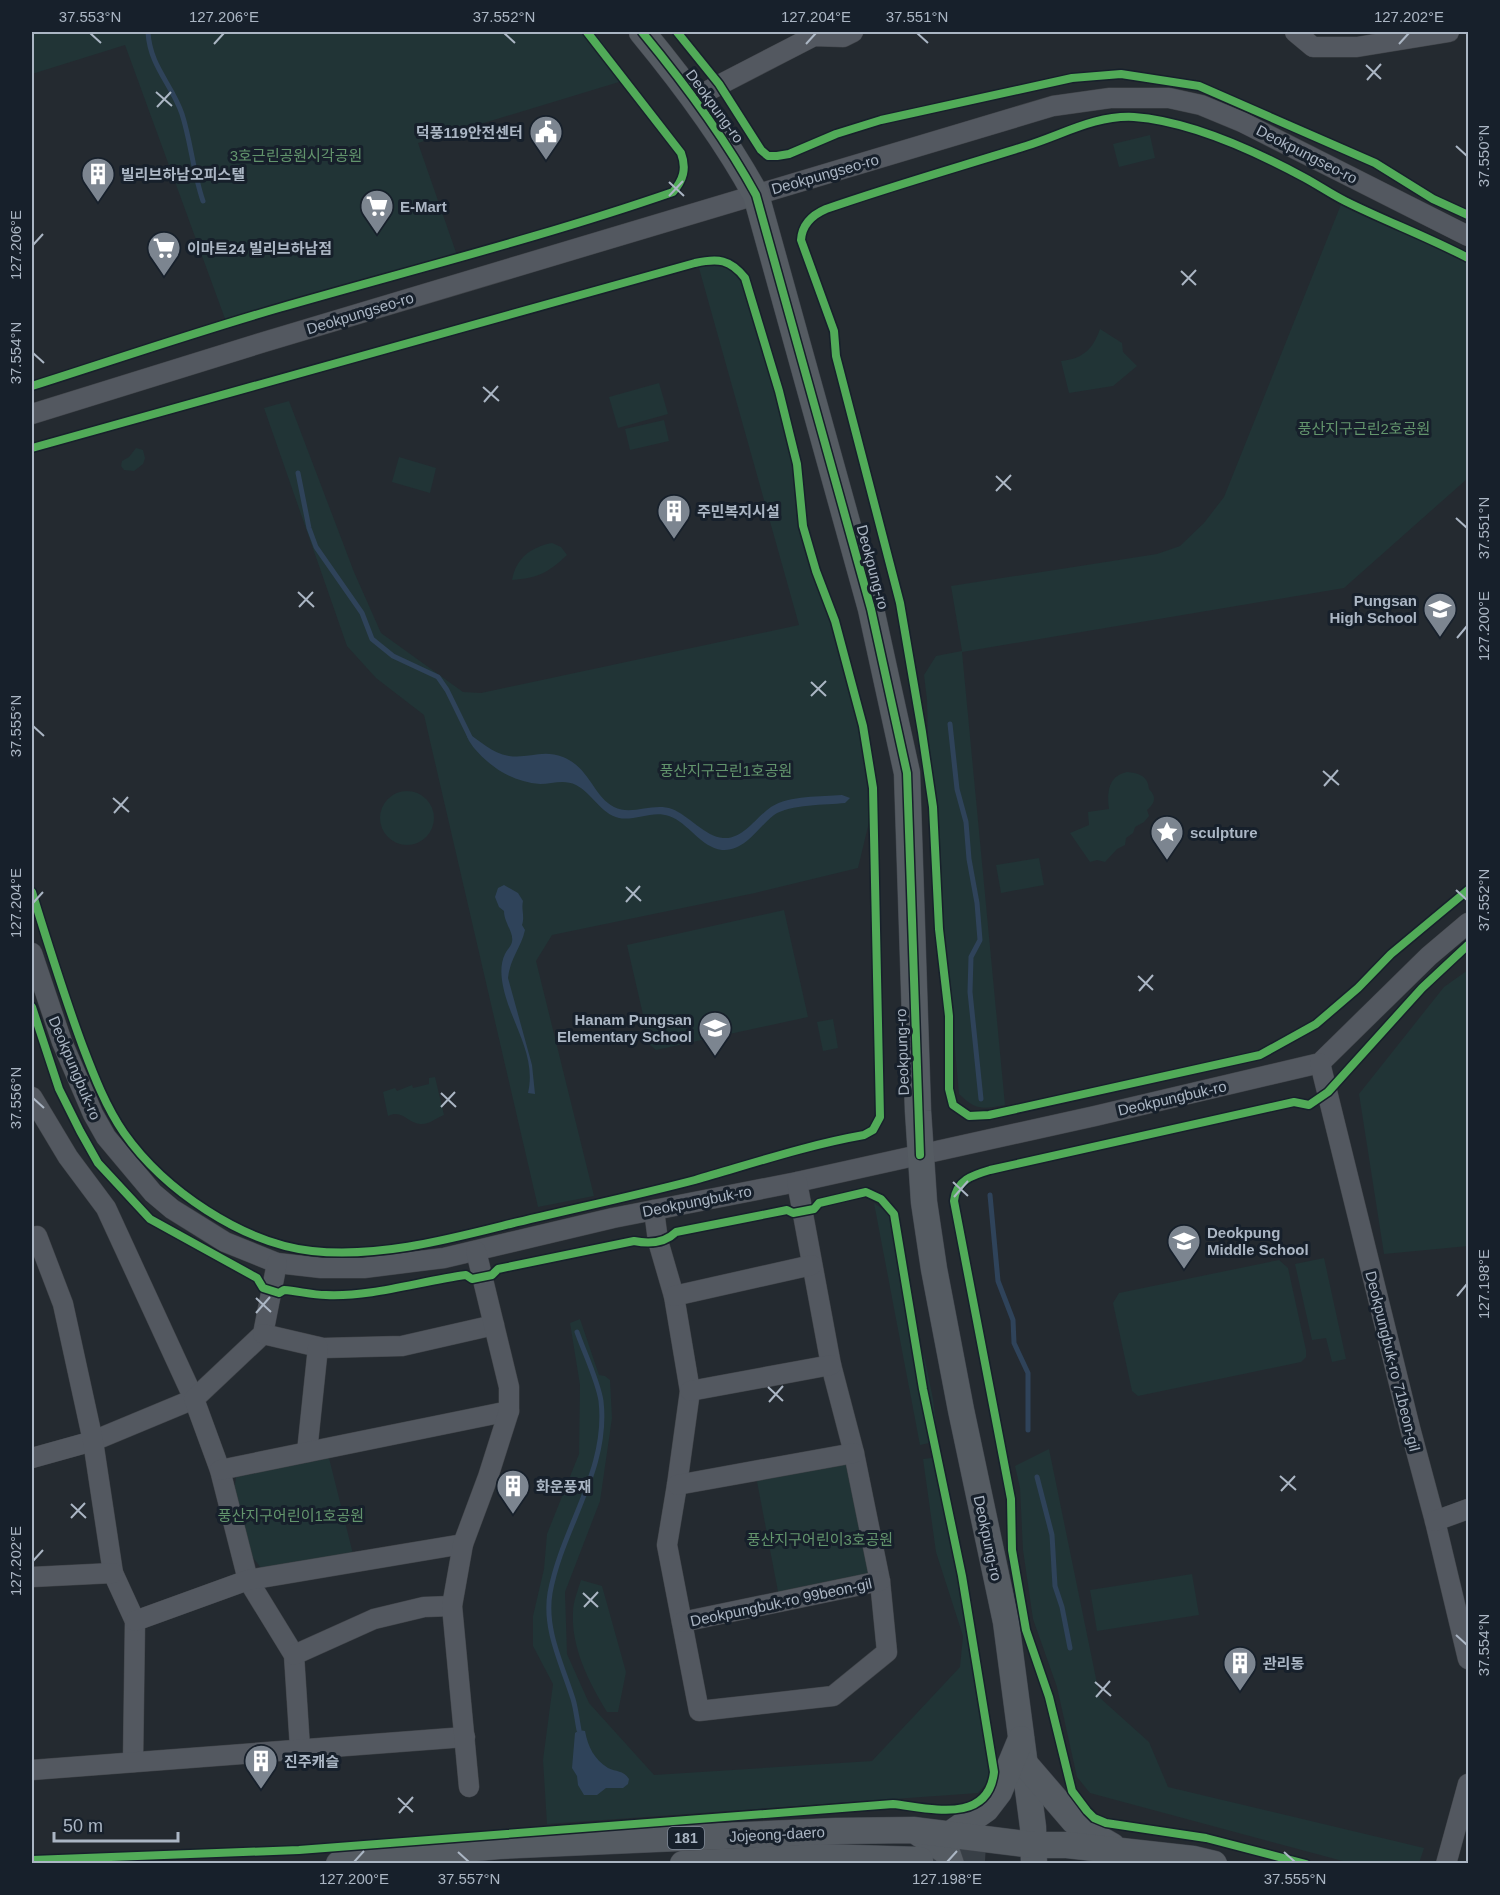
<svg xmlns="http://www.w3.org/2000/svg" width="1500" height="1895" font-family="Arial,'Noto Sans KR',sans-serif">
<rect width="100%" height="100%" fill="#242a30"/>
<g fill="#213436">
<path d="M32,32H594L604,44L622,76L619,82L418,143L459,261L228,327L125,45L32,74Z"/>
<path d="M1150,135L1155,158L1119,167L1113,144Z"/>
<path d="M1342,202L1420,235L1468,259V478L1344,588L962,652L1005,1105C983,1109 976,1111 959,1094L954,1039V1012L942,928V884L938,808L928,744L927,700L924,675L936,656L962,651L951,586L1157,554L1180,546L1204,523L1224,497Z"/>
<path d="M721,256L746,270L776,369L798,459L801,507L820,580L836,618L852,671L866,724L876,793L858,868L755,893L552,935L536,961L594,1196L538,1207L424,715L376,678L347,646L264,408L289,401L354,572L381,633L463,692L481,693L799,625L697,261Z"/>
<path d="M1100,329L1122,343L1123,352L1137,366L1113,386L1069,393L1061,361C1083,359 1093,349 1100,329Z"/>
<path d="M659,383L668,414L618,428L609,397Z"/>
<path d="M664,420L669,441L630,450L625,429Z"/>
<path d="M136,448L143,450L145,458L143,464L134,471L124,470L121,466L122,461L129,457Z"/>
<path d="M399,457L436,468L430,493L392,482Z"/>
<path d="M552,543L561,547L567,555C548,573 538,578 512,580C516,558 531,547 552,543Z"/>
<path d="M1127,772C1139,773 1148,776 1149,789C1157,797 1155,803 1147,810L1149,816L1144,822L1135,827L1133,833L1126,838L1125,845L1117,849L1105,862L1097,860L1090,862L1070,833L1089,825L1088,812L1109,809C1107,792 1108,776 1127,772Z"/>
<circle cx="407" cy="818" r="27"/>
<path d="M1039,858L1044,885L1001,893L996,865Z"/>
<path d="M784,910L808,1017L656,1050L650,1045L627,945Z"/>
<path d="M1468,970V1246L1384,1254L1359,1094L1444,987Z"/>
<path d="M833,1019L838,1048L823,1051L817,1022Z"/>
<path d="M435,1077L444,1115C436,1118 429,1125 420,1124C407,1123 403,1109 388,1116L383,1092L395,1088L397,1091L412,1085L413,1088L429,1084V1078Z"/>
<path d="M874,1203L891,1215L911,1318L925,1360L933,1399L938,1441L920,1445Z"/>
<path d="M1324,1258L1346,1359L1332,1362L1326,1338L1312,1340L1295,1264Z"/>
<path d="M1279,1260L1288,1268L1306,1350V1357L1301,1362L1138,1396L1132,1391L1113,1303L1119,1293Z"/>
<path d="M580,1319L599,1375L605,1376L610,1380L612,1418L600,1501L565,1592L567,1654L589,1703L654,1775L872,1761L960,1667L963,1636L936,1552L923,1459L940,1457L944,1515L964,1568L981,1680L998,1770L978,1793L547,1824L543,1760L553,1684L533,1646V1616L544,1569L547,1534L579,1454L580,1385L570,1323Z"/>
<path d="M1049,1449L1100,1698L1149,1742L1168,1787L1424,1848L1419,1863H1350L1090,1793L1077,1777L1057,1687L1033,1619L1023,1550L1020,1488L1015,1466Z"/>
<path d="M854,1453L880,1581L780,1602L755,1471Z"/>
<path d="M329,1458L353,1554L261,1568L248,1551L233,1500L236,1477Z"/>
<path d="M1192,1574L1199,1615L1097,1631L1090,1590Z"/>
<path d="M581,1580L602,1586L626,1672L618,1712H607C589,1682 571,1648 573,1612C573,1602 578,1590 581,1580Z"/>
</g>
<g fill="#2f435a">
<path d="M466,732C481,741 491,753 509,756C528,759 542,749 563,757C590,768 593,796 614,807C632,816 653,802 672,809C688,815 706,837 723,838C743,840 756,817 771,807C790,795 821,797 842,795L850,798L845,803C826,805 790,804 774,815C758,827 745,852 722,850C700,847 689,823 669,816C653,810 635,821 619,818C601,814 592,793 576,785C564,779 552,784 540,784C513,782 491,768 474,748C470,742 467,739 466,732Z"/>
<path d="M504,885L518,893L523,901C521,910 525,916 522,925L525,930C521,948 510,958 508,978L532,1065L535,1094L528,1093C537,1054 510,1022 503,986C501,976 500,964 505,954C507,950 511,946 512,942C514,932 504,923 504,911L499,907L495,897L498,888Z"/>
<path d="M579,1730L585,1731C588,1747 594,1759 608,1768C616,1772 623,1770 629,1779L628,1784L623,1788H606L597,1795H584L578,1785L577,1776L572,1768L575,1733Z"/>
</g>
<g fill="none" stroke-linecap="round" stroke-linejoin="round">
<g stroke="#2f435a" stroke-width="5">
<path d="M148,32C150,67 172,84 182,114C191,142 193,172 203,201"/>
<path d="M298,473L309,528L316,547L362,613L372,639L393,656L438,677L447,690L470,737"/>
<path d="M950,724L957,789L966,822L969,859L977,903L980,940L971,957L970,992L981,1099"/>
<path d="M990,1195L998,1281L1013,1320L1014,1343L1028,1373V1430"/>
<path d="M577,1332C584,1352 598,1381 601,1401C609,1470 562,1527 550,1593C544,1630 562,1664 573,1699C576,1709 577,1720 579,1730"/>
<path d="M1037,1477L1052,1535L1055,1586L1062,1607L1070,1648"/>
</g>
<path stroke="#383f46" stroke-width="26" stroke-dasharray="26 13" stroke-linecap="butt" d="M920,1860L997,1864"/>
<g stroke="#404449" stroke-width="21">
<g id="minor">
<path d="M1295,32L1313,47H1357L1449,32"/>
<path d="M694,98L814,36L843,37L853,32"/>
<path d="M32,414L264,342L1053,106L1110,98H1169L1201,105L1242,122L1468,236"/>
<path d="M32,953L62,1042L93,1114L106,1137L153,1193L172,1209L225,1242L277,1263L321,1268H364L444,1258L613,1218L797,1182L1095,1116L1320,1063L1429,956L1468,923"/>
<path d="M1320,1063L1410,1428L1435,1521L1468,1659"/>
<path d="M32,1097L68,1157L106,1208L194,1399L93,1441L32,1458"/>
<path d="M654,1210L658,1241L674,1296L690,1391L677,1485L667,1545L699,1711L833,1696L887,1652L880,1581L854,1453L831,1365L797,1182"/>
<path d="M32,1237L37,1236L63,1304L93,1441L113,1573L135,1621L133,1762"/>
<path d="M277,1263L263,1334L194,1399L220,1470L248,1580L294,1655L300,1748"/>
<path d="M674,1296L812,1265"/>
<path d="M263,1334L323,1348L402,1346L494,1325"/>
<path d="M690,1391L831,1365"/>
<path d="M307,1452L318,1347"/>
<path d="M220,1470L509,1411"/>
<path d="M677,1485L854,1453"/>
<path d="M1435,1521L1468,1509"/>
<path d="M32,1577L113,1573"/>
<path d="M135,1621L248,1580L463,1544"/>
<path d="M682,1622L880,1581"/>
<path d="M294,1655L374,1619L424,1607L452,1606"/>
<path d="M32,1770L465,1737"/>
<path d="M469,1787L452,1606L463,1544L488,1477L509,1411V1387L476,1251"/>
<path d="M1446,1864L1468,1784"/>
</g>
</g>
<g stroke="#41464d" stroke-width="27">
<g id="major">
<path d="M642,32C684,83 724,136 756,195L871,609L907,773L918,1111L924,1202L934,1269L961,1410L1006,1622L1033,1827L1034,1864"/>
<path d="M1025,1764L1074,1821L1086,1831L1112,1846"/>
<path d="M920,1834L947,1852L951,1864"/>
<path d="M949,1835L986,1809L999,1792L1021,1739"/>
<path d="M339,1864L361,1858L499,1846L836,1831L913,1830L1033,1845H1067L1193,1859L1214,1864"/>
<path d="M683,1864L821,1857L920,1860"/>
</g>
</g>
<use href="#minor" stroke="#535860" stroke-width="20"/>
<use href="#major" stroke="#555b62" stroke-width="26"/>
<g stroke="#17202b" stroke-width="11">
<g id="cycleway">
<path d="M642,32C684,83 724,136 756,195L871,609L907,773L920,1155"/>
<path d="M677,32L719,84L761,150L768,156H777L789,154L836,134L881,120L1072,78L1121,74L1199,86L1375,163L1433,199L1468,215"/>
<path d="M1468,258C1428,237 1385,221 1345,201C1331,194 1318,185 1305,178C1257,152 1189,121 1134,117C1095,115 1062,135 1026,146C959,167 892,186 826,209C812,215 802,224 801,240L834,331L836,356L900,603L922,732L933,807L939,929L949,1016V1089L953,1105L969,1116L989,1115L1260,1055L1316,1024L1358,988L1391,954L1468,890"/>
<path d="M32,386C114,360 196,332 279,308C411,270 543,237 673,192C683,180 687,169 681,153L587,32"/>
<path d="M32,448L695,263C718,258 730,259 745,278L779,391L797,464L803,526L816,571L835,621L863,726L873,788L880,1117L873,1130L864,1135C807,1145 751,1164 695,1180C634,1196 572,1209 510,1224C446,1240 378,1258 312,1251C242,1243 164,1190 124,1133C106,1107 94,1076 83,1047C64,996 48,944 32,892"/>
<path d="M32,1007L59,1089L80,1131L98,1163L150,1219L257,1278L263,1288L279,1293L284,1290C298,1291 312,1295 326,1295C373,1297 420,1281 466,1275L472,1279L492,1275L498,1269L634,1241C649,1244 665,1243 676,1232L787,1210L793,1213L814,1209L819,1203L866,1192L881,1199L894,1214L923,1389L962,1576L994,1772C988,1825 930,1808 893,1804L299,1850L32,1860"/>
<path d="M1306,1864L1206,1838L1106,1823L1094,1818L1087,1811L1072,1791L1049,1697L1026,1630L1012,1550L1011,1499L954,1201C956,1180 973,1175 990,1170L1294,1102L1309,1105L1328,1092L1422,988L1468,945"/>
</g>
</g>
<use href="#cycleway" stroke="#51ab58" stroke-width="8"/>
</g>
<path fill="none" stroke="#abb6c4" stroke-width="2" d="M90,33L101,43M504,33L515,43M917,33L928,43M214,44L224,33M806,44L816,33M1399,44L1409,33M1366,65L1381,79M1367,80L1381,64M156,92L172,106M157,107L171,92M1456,146L1467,156M669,182L684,196M669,196L683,181M33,245L43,234M1181,271L1196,285M1182,285L1196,270M33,353L44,363M483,387L499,401M484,402L498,386M996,476L1011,490M996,491L1011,475M1456,518L1467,528M298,592L314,607M299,607L313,592M1457,638L1467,626M811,682L826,696M811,696L826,681M33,726L44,736M1323,771L1339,785M1324,786L1338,770M113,798L129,812M114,813L128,797M626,887L641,901M1456,890L1467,900M626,902L640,886M33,903L43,892M1138,976L1153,990M1139,991L1153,975M441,1093L456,1107M33,1098L44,1108M441,1107L455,1092M953,1182L968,1196M954,1197L968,1181M1457,1296L1467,1284M256,1298L271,1312M256,1313L270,1297M768,1387L783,1401M769,1402L783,1386M1280,1476L1296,1490M1281,1491L1295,1476M71,1504L86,1518M71,1518L85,1503M33,1561L43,1550M583,1593L598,1607M584,1607L598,1592M1456,1635L1467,1645M1095,1682L1111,1696M1096,1697L1110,1681M398,1798L413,1812M399,1813L413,1797M458,1852L469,1862M1284,1852L1295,1862M354,1862L364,1851M947,1862L957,1851"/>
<defs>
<g id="civic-pin" transform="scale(1.725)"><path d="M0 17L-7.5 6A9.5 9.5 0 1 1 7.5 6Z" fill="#7c8590" stroke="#17202b"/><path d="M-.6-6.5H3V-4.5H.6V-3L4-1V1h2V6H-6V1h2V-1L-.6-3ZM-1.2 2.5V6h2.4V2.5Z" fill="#fff"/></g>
<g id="building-pin" transform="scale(1.725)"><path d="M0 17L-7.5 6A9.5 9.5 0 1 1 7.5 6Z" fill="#7c8590" stroke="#17202b"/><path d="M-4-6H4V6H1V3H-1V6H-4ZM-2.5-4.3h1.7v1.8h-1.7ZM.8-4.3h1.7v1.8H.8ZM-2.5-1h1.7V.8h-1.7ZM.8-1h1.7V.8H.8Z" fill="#fff"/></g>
<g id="supermarket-pin" transform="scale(1.725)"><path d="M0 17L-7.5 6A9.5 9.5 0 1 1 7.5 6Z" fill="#7c8590" stroke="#17202b"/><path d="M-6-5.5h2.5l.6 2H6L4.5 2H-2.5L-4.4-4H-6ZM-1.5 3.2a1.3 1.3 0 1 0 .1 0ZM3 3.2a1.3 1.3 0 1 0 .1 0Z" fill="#fff"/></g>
<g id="school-pin" transform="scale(1.725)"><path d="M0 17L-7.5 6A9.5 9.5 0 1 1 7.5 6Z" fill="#7c8590" stroke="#17202b"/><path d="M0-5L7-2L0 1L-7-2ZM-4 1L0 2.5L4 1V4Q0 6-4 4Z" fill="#fff"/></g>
<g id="sight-pin" transform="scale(1.725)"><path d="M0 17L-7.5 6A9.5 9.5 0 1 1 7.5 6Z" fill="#7c8590" stroke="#17202b"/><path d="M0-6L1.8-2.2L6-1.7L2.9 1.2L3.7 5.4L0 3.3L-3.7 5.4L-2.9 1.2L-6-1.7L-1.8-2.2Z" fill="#fff"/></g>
</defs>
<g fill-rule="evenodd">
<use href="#civic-pin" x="546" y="132"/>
<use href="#building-pin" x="98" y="174"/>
<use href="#supermarket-pin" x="377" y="206"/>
<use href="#supermarket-pin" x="164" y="248"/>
<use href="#building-pin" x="674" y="511"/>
<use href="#school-pin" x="1440" y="609"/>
<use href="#sight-pin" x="1167" y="832"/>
<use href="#school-pin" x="715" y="1028"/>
<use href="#school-pin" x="1184" y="1241"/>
<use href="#building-pin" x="513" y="1486"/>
<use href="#building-pin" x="1240" y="1663"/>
<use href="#building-pin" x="261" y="1761"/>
</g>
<g text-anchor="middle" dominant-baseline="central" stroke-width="6" stroke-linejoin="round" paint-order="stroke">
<rect fill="#17202b" stroke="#7f8996" stroke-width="1.5" x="668" y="1827" width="36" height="22" rx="4.5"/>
<g font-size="14" font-weight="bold" fill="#abb6c4">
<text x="686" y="1838">181</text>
</g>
<g font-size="15" fill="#abb6c4" stroke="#17202b">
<text transform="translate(715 106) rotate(54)">Deokpung-ro</text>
<text transform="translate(1307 154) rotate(27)">Deokpungseo-ro</text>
<text transform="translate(825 174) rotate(-16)">Deokpungseo-ro</text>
<text transform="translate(360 313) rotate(-17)">Deokpungseo-ro</text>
<text transform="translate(873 567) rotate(75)">Deokpung-ro</text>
<text transform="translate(902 1052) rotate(-92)">Deokpung-ro</text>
<text transform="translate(75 1068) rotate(67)">Deokpungbuk-ro</text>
<text transform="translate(1172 1098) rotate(-13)">Deokpungbuk-ro</text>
<text transform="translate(697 1201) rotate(-11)">Deokpungbuk-ro</text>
<text transform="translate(1393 1361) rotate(76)">Deokpungbuk-ro 71beon-gil</text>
<text transform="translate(988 1538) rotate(78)">Deokpung-ro</text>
<text transform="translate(781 1602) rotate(-12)">Deokpungbuk-ro 99beon-gil</text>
<text transform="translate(777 1834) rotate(-3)">Jojeong-daero</text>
</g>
<g font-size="15" font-weight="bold" fill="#abb6c4" stroke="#17202b" text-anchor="start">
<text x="523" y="132" text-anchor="end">덕풍119안전센터</text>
<text x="121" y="174">빌리브하남오피스텔</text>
<text x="400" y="206">E-Mart</text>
<text x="187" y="248">이마트24 빌리브하남점</text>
<text x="697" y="511">주민복지시설</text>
<text x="1417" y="600" text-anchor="end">Pungsan<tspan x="1417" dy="17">High School</tspan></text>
<text x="1190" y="832">sculpture</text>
<text x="692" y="1019" text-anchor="end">Hanam Pungsan<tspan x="692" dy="17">Elementary School</tspan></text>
<text x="1207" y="1232">Deokpung<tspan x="1207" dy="17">Middle School</tspan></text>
<text x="536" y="1486">화운풍재</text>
<text x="1263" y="1663">관리동</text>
<text x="284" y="1761">진주캐슬</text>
</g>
<g font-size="15" fill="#63956d" stroke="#17202b">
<text x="296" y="155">3호근린공원시각공원</text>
<text x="1364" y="428">풍산지구근린2호공원</text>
<text x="726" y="770">풍산지구근린1호공원</text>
<text x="291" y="1515">풍산지구어린이1호공원</text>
<text x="820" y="1539">풍산지구어린이3호공원</text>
</g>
</g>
<rect width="1500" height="1895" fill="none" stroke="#17202b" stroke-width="66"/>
<path d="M54 1832v9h124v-9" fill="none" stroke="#abb6c4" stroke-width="3"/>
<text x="63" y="1832" font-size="18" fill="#abb6c4" stroke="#17202b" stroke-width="4.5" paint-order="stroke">50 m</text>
<rect x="33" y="33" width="1434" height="1829" fill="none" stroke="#abb6c4" stroke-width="2"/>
<g font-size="15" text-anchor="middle" fill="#abb6c4">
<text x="90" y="22">37.553°N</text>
<text x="224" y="22">127.206°E</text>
<text x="504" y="22">37.552°N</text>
<text x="816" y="22">127.204°E</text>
<text x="917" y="22">37.551°N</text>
<text x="1409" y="22">127.202°E</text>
<text transform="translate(1484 156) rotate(-90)" y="5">37.550°N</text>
<text transform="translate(16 245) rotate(-90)" y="5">127.206°E</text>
<text transform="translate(16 353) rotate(-90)" y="5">37.554°N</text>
<text transform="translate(1484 528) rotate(-90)" y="5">37.551°N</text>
<text transform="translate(1484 626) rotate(-90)" y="5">127.200°E</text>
<text transform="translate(16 726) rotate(-90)" y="5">37.555°N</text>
<text transform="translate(1484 900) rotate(-90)" y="5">37.552°N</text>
<text transform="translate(16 903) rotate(-90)" y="5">127.204°E</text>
<text transform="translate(16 1098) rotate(-90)" y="5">37.556°N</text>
<text transform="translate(1484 1284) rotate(-90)" y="5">127.198°E</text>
<text transform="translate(16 1561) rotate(-90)" y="5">127.202°E</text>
<text transform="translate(1484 1645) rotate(-90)" y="5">37.554°N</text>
<text x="354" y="1884">127.200°E</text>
<text x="469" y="1884">37.557°N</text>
<text x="947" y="1884">127.198°E</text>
<text x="1295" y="1884">37.555°N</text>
</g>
</svg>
